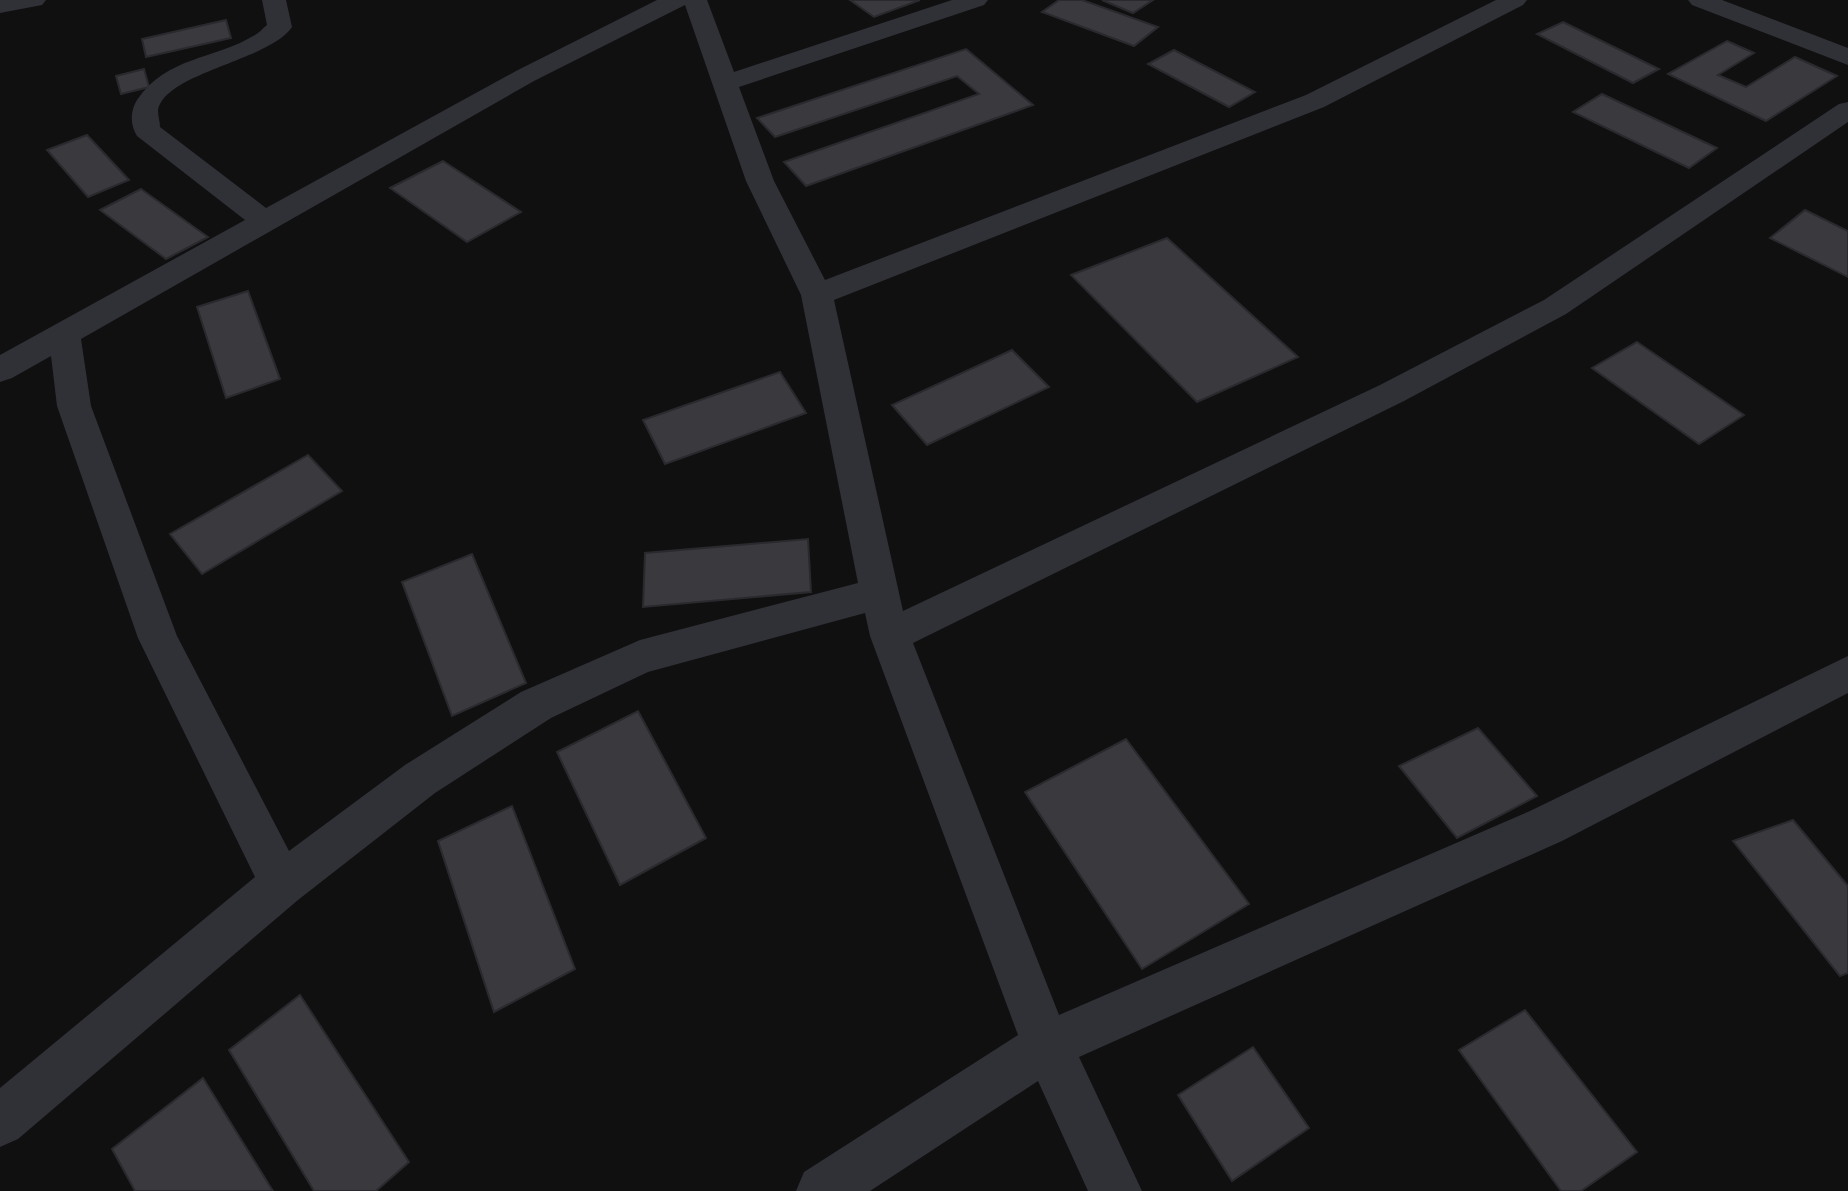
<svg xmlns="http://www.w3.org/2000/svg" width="1848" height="1191" font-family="Figtree,sans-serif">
<rect width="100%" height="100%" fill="#101011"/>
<g fill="#39393e" stroke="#2a292d" stroke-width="2">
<path d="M850,0H920L874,17Z"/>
<path d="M1059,0H1082L1158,27L1134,46L1042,12Z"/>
<path d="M1102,0H1153L1133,13Z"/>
<path d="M226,20L231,38L146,57L142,39Z"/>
<path d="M1563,22L1659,69L1633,83L1537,34Z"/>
<path d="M1727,41L1754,53L1718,75L1746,87L1795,57L1837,76L1766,121L1668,74Z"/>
<path d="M966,49L1033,105L806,186L784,162L979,94L957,76L775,137L757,118Z"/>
<path d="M1174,50L1255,92L1229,107L1148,64Z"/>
<path d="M144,69L149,87L121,94L116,76Z"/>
<path d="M1602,94L1717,148L1689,168L1573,112Z"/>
<path d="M87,135L129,180L88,197L47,150Z"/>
<path d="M443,161L521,212L467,242L390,188Z"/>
<path d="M141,189L208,237L166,259L100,210Z"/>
<path d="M1805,210L1848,231V277L1770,238Z"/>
<path d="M1167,238L1298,357L1197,402L1071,275Z"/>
<path d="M248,291L280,379L226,398L197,307Z"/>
<path d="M1637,342L1744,415L1699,444L1592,368Z"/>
<path d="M1012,350L1049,387L927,445L892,405Z"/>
<path d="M780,372L806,413L665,464L643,420Z"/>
<path d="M308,455L342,491L202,574L170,534Z"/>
<path d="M808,539L811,592L643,607L645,553Z"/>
<path d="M472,554L526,683L452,716L402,582Z"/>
<path d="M638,711L706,838L620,885L557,752Z"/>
<path d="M1478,728L1537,796L1457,838L1399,766Z"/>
<path d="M1126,739L1249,904L1142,969L1025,792Z"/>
<path d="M512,806L575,969L494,1012L438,841Z"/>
<path d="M1793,820L1848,886V973L1840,976L1733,841Z"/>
<path d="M300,995L409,1162L376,1191H314L229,1050Z"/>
<path d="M1525,1010L1637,1152L1581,1191H1561L1459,1050Z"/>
<path d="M1253,1047L1309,1128L1232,1181L1178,1095Z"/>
<path d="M203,1078L273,1191H135L112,1149Z"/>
</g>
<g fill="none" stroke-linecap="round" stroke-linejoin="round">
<g fill="#303137" fill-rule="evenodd">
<path d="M0,0H46L42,5L0,13Z"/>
<path d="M262,0H286L292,27C269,61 163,73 158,111C158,116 160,122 160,127L266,208L516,71L657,0H707L734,72L952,0H988L984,5L739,87L774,181L825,280L1306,95L1496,0H1527L1523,5L1324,107L834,300L903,611L1380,385L1544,300L1839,104L1848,102V122L1566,314L1404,401L913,643L1059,1015L1530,811L1848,656V693L1562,841L1079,1057L1142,1191H1088L1038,1081L870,1191H796L804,1172L1018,1035L870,636L865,613L648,672L551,718L435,793L298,900L18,1139L0,1147V1088L255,877L138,638L57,406L51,356L12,378L0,382V355L245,220L137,136C130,125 130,111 137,100C167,56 214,60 255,35C259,33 263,28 267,25ZM685,5L746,181L801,295L858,583L640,640L521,692L405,765L289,851L177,636L91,406L81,339L534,81Z"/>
<path d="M1688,0H1722L1848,48V65L1692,5Z"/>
</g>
</g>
</svg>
